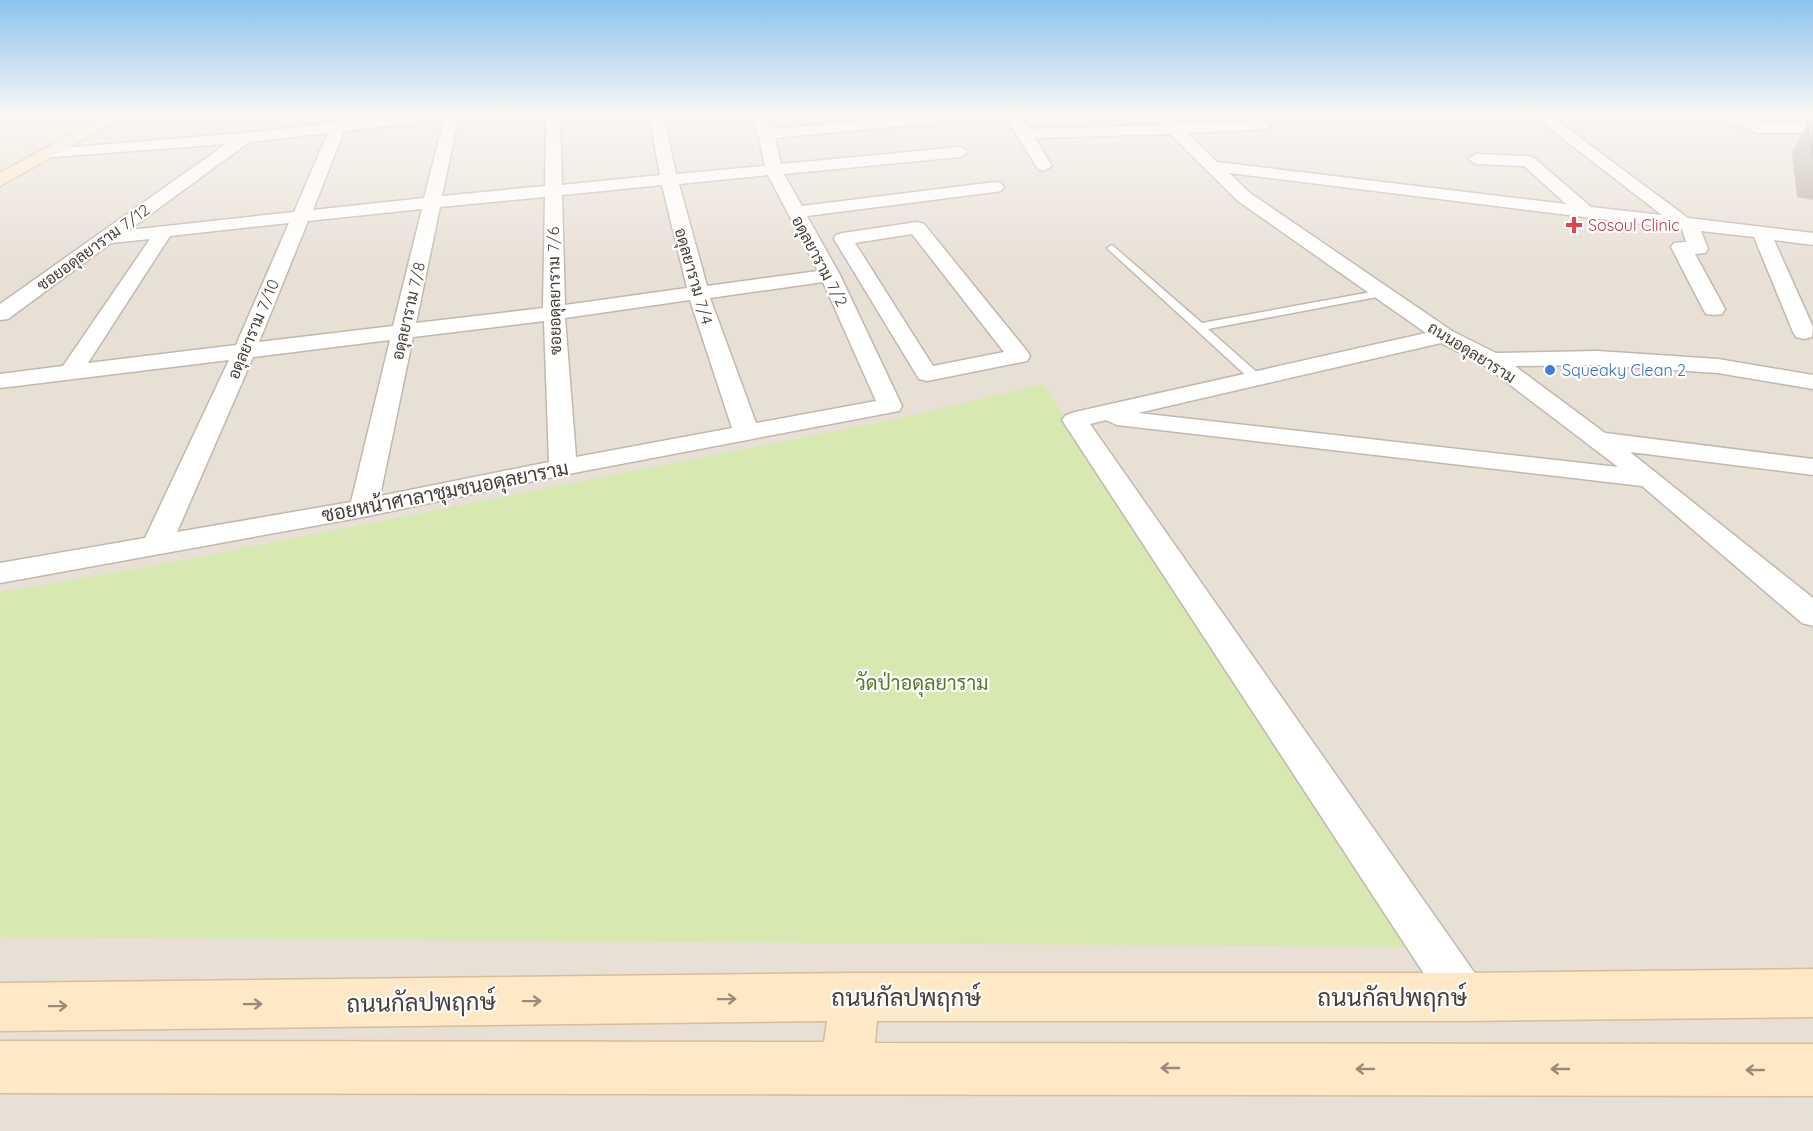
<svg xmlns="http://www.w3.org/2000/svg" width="1813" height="1131" font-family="Quicksand,Sarabun,sans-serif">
<rect width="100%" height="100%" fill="#f4eee7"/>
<path fill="#e8dfd5" d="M58,114H1813V1131H0V144Z"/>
<path fill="#ede1d1" d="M0,114H83L0,158Z"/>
<path fill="#d7e8b0" d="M1043,384L1408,947L0,937V592L154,566L897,419Z"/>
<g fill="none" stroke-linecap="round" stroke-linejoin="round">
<g stroke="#c2b7ad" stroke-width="3">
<path id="lane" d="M1112,245L1202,323L1382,290L1387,293L1382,296L1208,329L1260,375L1262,378L1256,382L1252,381L1109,250L1107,248Z"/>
</g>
<g stroke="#c2b7ad" stroke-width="3">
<g id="street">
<path d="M342,114H357L352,121L408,114H459L442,196L545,186L546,114H560L562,185L660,175L649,114H663L676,174L765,166L758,134L750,114H764L771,129L945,114L949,118L942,122L775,138L781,164L960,147L968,152L960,157L784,174L802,206L995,182L1001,183L1004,187L1001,191L995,192L807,216L840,275L902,406L899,411L563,475L363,517L0,583V563L145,538L229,360L0,388V374L63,366L150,239L111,243L8,319L0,320V304L226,144L53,157L47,155L45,152L47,149L245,133L334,123ZM444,119L424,198L313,210L344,131ZM328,133L294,212L129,230L249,142ZM768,175L818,271L707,286L679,184ZM662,185L687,288L565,305L562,195ZM545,197L543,308L416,323L440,207ZM422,209L393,326L259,342L308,221ZM289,223L236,345L88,363L170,236ZM823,282L876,401L756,423L710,298ZM690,300L732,428L576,457L565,318ZM544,321L549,462L380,496L413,337ZM390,340L351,502L177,532L253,357Z"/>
<path d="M1004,114H1019L1029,129L1161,125L1151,114H1167L1177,124L1261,121L1266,123L1269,126L1266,129L1187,133L1217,162L1566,204L1524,166L1476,164L1468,159L1476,154L1528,156L1534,158L1591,207L1662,215L1531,114H1548L1688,218L1813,233V245L1774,240L1813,327L1812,337L1804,339L1796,337L1793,332L1754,237L1701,231L1708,249L1705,253L1695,254L1725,309L1722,314L1714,315L1706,314L1703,309L1671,247L1674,243L1686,242L1682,229L1229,173L1250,193L1452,331L1496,353L1597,351L1718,359L1813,375V389L1718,373L1597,365L1515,366L1605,433L1813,459V475L1630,452L1813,598V626L1802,623L1642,486L1117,425L1106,420L1090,424L1481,982L1487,997L1481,1012L1465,1019L1449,1012L1062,420L1066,415L1075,412L1426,333L1238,201L1170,134L1035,138L1052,166L1044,171L1038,169ZM1441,343L1484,365L1618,467L1138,413Z"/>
<path d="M1442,114H1523L1516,118L1447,121L1442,120L1440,117Z"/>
<path d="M1717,114H1737L1760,123H1813V133H1758L1719,117Z"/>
<path d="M917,222L924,224L1027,351L1030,356L1027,361L927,381L919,379L834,239L836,235L843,233ZM912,234L1004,352L933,366L855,243Z"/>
</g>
</g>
<g stroke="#d7bd99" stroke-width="3">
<g id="secondary">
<path d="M108,114H128L0,186V173Z"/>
<path d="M1813,969V1017L1465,1021H877L875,1043L1813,1044V1096L0,1093V1041L824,1042L827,1021L0,1031V983L855,973H1465Z"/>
</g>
</g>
<use href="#lane" fill="#fff" fill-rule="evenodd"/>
<use href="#street" fill="#fff" fill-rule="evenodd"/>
<use href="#secondary" fill="#ffe8c6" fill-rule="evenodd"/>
</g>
<path fill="#baafa4" d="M1808,124L1813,125V200L1797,197L1792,152Z"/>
<path fill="#d8cbbf" stroke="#978e86" stroke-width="1.5" d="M1808,124L1813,125V157Z"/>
<defs><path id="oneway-shaft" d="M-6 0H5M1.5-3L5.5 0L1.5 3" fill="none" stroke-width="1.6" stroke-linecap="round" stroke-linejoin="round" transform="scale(1.5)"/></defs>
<g stroke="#9a8a77">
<use href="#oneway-shaft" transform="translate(727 999) rotate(-1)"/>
<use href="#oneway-shaft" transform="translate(532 1001) rotate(-1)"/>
<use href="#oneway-shaft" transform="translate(253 1004) rotate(-1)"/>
<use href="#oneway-shaft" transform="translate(58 1006) rotate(-1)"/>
<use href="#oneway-shaft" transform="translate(1170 1068) rotate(-180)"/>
<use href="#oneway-shaft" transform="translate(1365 1069) rotate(-180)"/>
<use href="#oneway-shaft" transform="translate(1560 1069) rotate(-180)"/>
<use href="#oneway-shaft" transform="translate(1755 1070) rotate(-180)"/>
</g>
<linearGradient id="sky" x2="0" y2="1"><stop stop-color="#8cc4ec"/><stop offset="0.42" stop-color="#faf7f4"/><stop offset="1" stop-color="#faf7f4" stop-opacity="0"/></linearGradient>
<rect width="1813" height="273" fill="url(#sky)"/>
<path fill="#e0444e" stroke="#fff" stroke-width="2" d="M1571 216h6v6h6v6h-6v6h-6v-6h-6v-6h6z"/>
<circle fill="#3f7fe0" stroke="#fff" stroke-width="2" cx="1550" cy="370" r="6"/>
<g text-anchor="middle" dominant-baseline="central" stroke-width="4.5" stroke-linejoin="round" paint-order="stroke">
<g font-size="16" fill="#be3a42" stroke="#fff" text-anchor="start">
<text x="1588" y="225">Sosoul Clinic</text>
</g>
<g font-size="16" fill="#473e36" stroke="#fff">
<text transform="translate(93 247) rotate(-36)">ซอยอดุลยาราม 7/12</text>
<text transform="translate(820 261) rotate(62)">อดุลยาราม 7/2</text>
<text transform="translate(694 276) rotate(74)">อดุลยาราม 7/4</text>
<text transform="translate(554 291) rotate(-91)">ซอยอดุลยาราม 7/6</text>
<text transform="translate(408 311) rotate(-77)">อดุลยาราม 7/8</text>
<text transform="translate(253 329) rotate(-67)">อดุลยาราม 7/10</text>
<text transform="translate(1472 352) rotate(32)">ถนนอดุลยาราม</text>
</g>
<g font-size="16" fill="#366cbe" stroke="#fff" text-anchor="start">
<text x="1562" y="370">Squeaky Clean 2</text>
</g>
<g font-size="20" fill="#473e36" stroke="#fff">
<text transform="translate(445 491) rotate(-11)">ซอยหน้าศาลาชุมชนอดุลยาราม</text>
</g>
<g font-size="20" fill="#537929" stroke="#fff">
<text x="922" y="682">วัดป่าอดุลยาราม</text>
</g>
<g font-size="24" fill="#473e36" stroke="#fff">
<text x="906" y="997">ถนนกัลปพฤกษ์</text>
<text x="1392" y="997">ถนนกัลปพฤกษ์</text>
<text transform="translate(421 1002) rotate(-1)">ถนนกัลปพฤกษ์</text>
</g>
</g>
</svg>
